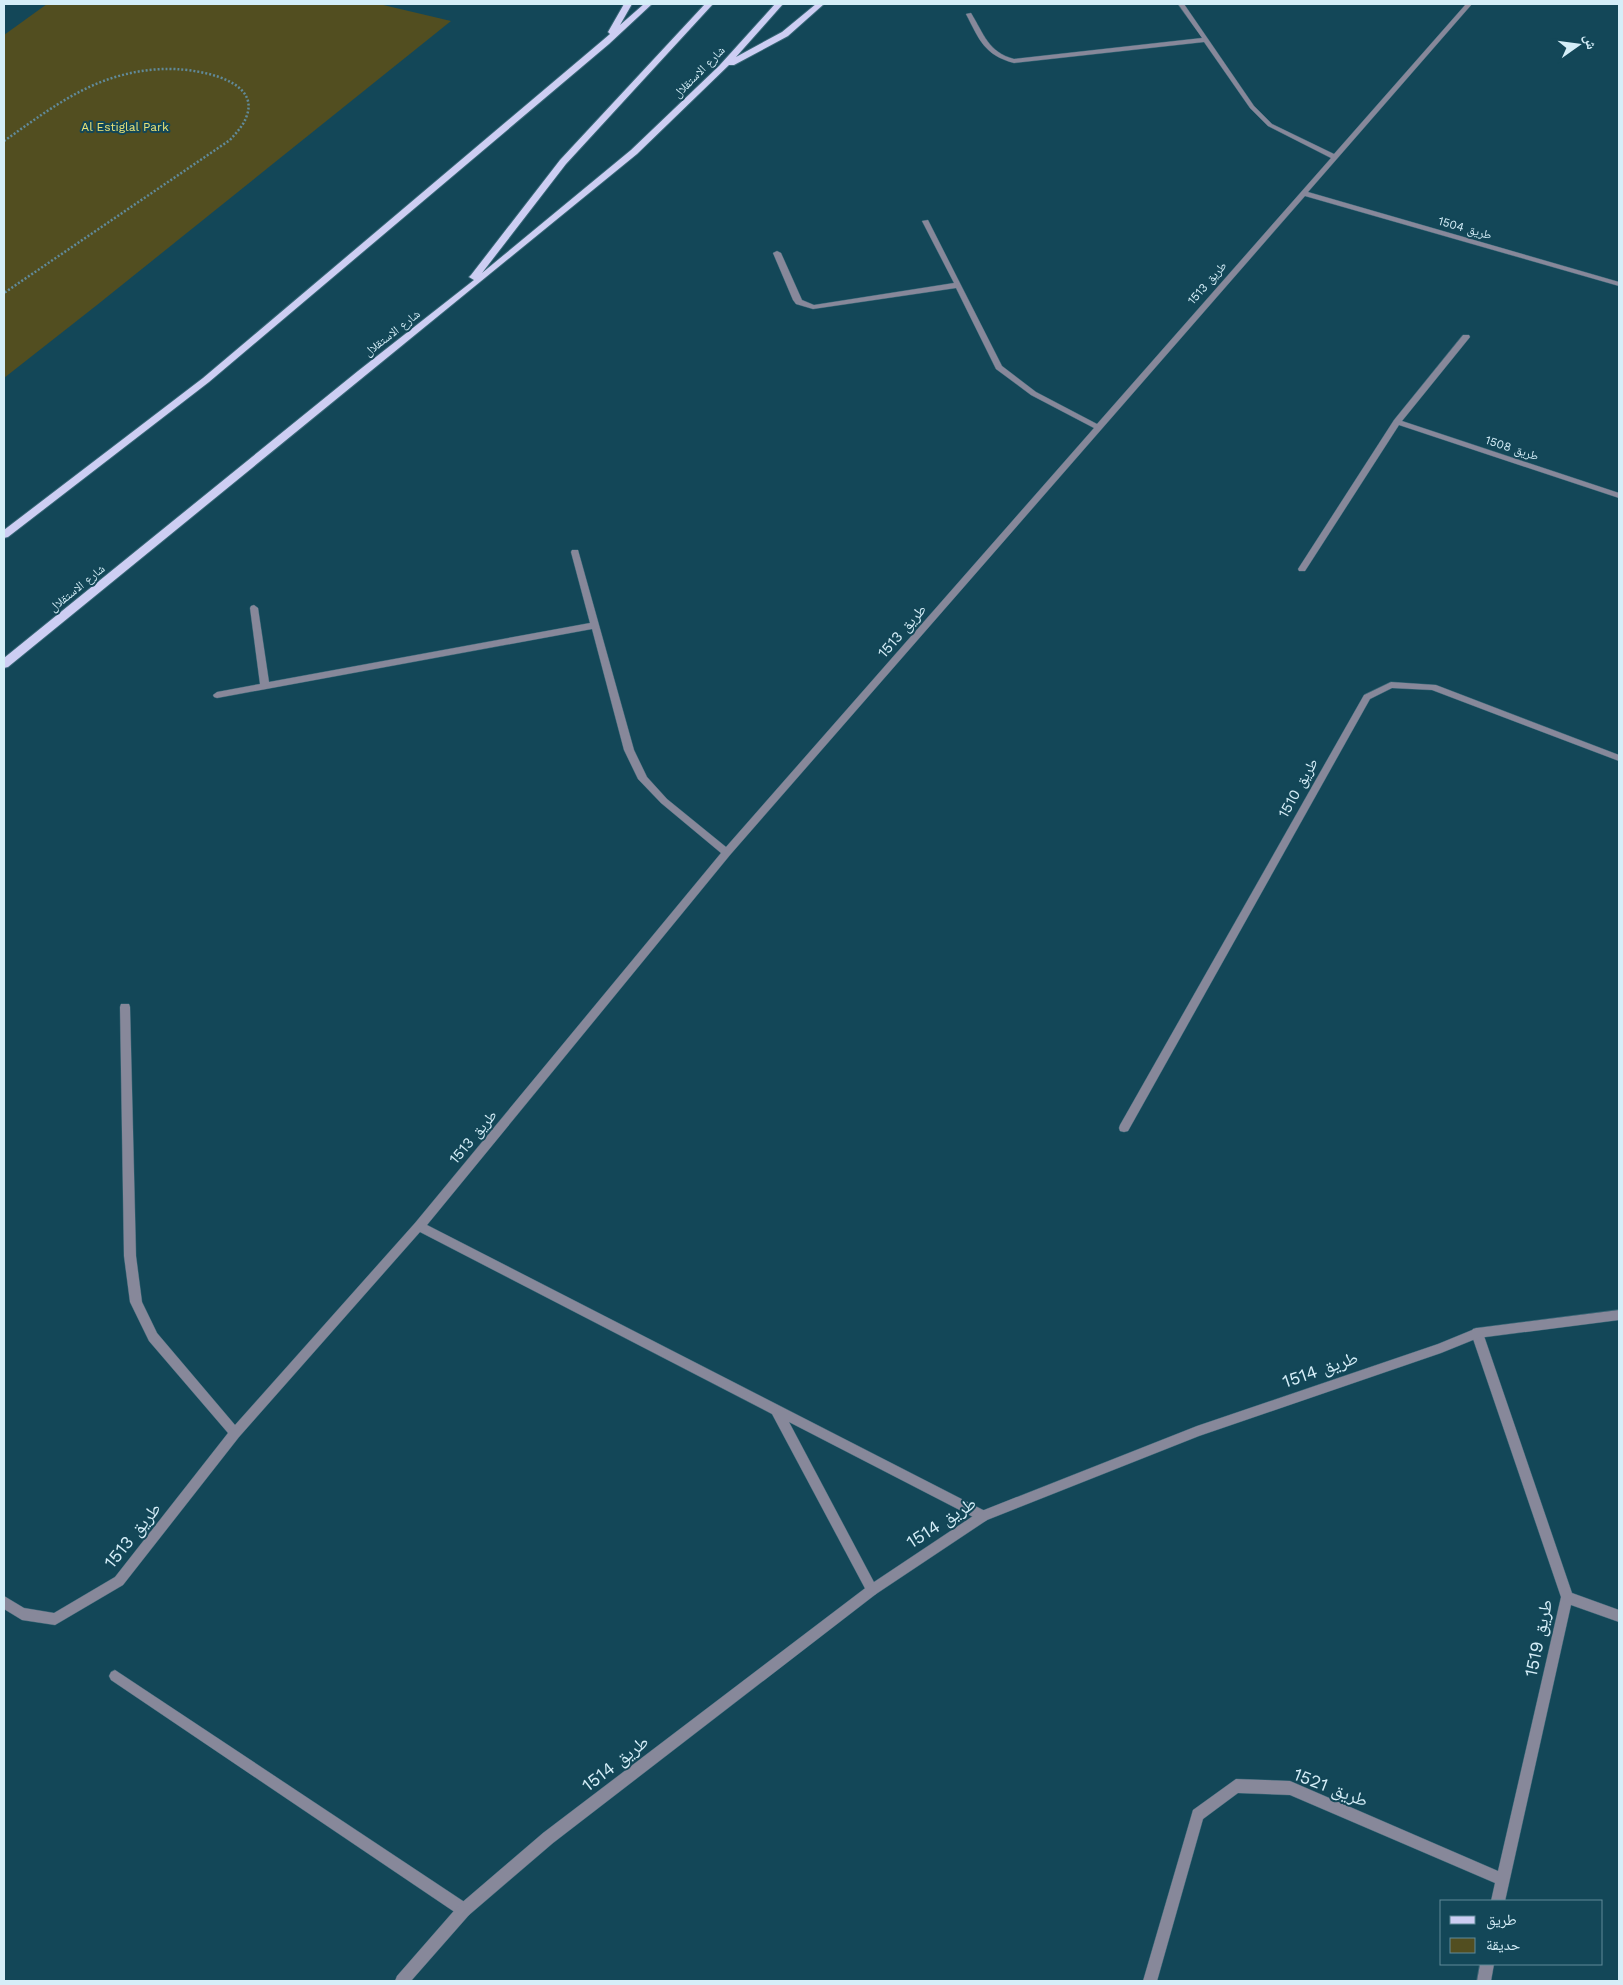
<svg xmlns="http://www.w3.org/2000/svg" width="1623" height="1985" font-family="'Work Sans','Noto Naskh Arabic',sans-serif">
<rect width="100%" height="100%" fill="#134758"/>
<path fill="#524e20" d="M47,4H379L451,21L97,305L4,378V35Z"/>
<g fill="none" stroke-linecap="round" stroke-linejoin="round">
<g stroke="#366575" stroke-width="1">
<g id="minor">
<path d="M1178,4H1184L1254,106L1272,124L1334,154L1466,4H1472L1308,192L1619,282V286L1305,196L730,855L427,1225L987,1512L989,1516L987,1520L983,1522L979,1520L789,1422L876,1586L878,1590L876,1594L872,1596L868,1594L772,1414L420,1232L239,1437L123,1585L55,1625L22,1620L4,1609V1596L24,1608L54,1613L115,1577L228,1433L149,1341L130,1302L124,1256L120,1007L121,1004H129L130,1007L136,1256L142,1302L157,1333L235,1425L415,1223L721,853L661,803L638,779L624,750L592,629L217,698L214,697L213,695L217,692L260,684L250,608L251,606L254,605L258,608L269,682L590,623L571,552L572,550H578L634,750L647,777L667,799L726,847L1094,428L1031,395L996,369L956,288L813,309L796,304L793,300L773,253L777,251L781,253L802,300L814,305L954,283L922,221L928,220L1002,366L1036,392L1097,424L1331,158L1268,126L1250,108L1204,42L1014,63C984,55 979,39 966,14L971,13C984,34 988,52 1014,59L1202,38Z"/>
<path d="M1463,335H1469L1470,337L1402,421L1619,493V498L1399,425L1305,571H1299L1298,569L1394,420Z"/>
<path d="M1391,682L1436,685L1619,755V761L1432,690L1392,688L1370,699L1128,1131L1124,1132L1120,1131L1119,1128L1120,1125L1364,695Z"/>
<path d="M1477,1328L1481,1329L1483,1333L1572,1593L1619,1610V1622L1571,1605L1505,1901H1491L1495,1883L1290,1795L1238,1793L1203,1819L1157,1981H1143L1193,1810L1236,1779L1290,1781L1498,1871L1561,1597L1471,1333L1473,1329Z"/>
<path d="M115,1670L469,1905L471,1910L469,1915L464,1917L459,1915L111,1680L109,1676L111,1672Z"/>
<path d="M1480,1964H1494L1491,1981H1477Z"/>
</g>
</g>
<g stroke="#366575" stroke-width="1">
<path id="tertiary" d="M1619,1310V1320L1478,1338L1441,1353L1199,1436L987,1520L876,1594L553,1843L469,1915L411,1981H395L397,1976L459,1905L543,1833L868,1586L979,1512L1197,1426L1438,1344L1477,1328Z"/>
</g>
<g stroke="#366575" stroke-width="2">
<g id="primary">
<path d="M624,4H632L620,25L644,4H652L609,44L209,382L8,537L4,538V530L203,378L603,40L610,34L608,32Z"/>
<path d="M705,4H713L566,164L482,273L631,150L719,66L775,4H783L736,57L782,32L816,4H824L788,36L734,65H729L637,154L8,667L4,668V658L358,371L474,280L469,277L471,275L560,160Z"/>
</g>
</g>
<path stroke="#618a99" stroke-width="2.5" stroke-dasharray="2 2" stroke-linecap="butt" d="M4,141C37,118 71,92 109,79C127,73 147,69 166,69C189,68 260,77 247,115C244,125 237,132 230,140L4,293"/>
<use href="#minor" fill="#87889a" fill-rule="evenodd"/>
<use href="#tertiary" fill="#87889a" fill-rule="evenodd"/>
<use href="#primary" fill="#cdcef3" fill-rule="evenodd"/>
</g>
<g text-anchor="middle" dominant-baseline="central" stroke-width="4" stroke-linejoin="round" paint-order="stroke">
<g font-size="12" fill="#d5eef8" stroke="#134758">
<text transform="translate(699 72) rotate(-45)">شارع الاستقلال</text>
<text transform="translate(1465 228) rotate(16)">طريق 1504</text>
<text transform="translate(1207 283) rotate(-49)">طريق 1513</text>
<text transform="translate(392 333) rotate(-38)">شارع الاستقلال</text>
<text transform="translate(1512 448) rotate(18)">طريق 1508</text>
<text transform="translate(77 588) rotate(-39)">شارع الاستقلال</text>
</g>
<g font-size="12" fill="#ebe376" stroke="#134758">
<text x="125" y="127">Al Estiglal Park</text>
</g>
<g font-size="15" fill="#d5eef8" stroke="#134758">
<text transform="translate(902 631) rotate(-49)">طريق 1513</text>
<text transform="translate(1298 788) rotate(-61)">طريق 1510</text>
<text transform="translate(473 1137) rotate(-50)">طريق 1513</text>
</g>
<g font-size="18" fill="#d5eef8" stroke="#134758">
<text transform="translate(1320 1369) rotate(-19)">طريق 1514</text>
<text transform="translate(941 1522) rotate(-33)">طريق 1514</text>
<text transform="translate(132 1535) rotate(-51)">طريق 1513</text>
<text transform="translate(1538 1638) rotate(-78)">طريق 1519</text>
<text transform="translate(615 1763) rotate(-38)">طريق 1514</text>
<text transform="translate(1331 1787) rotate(21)">طريق 1521</text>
</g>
</g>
<rect width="1623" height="1985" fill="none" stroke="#d5eef8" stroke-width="10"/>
<rect x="1440" y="1900" width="162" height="65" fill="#134758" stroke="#618a98"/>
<rect x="1450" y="1916" width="25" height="8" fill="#cdcef3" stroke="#618a98"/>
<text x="1486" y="1925" font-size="15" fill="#d5eef8">طريق</text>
<rect x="1450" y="1938" width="25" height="15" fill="#524e20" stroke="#618a98"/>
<text x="1486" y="1950" font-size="15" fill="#d5eef8">حديقة</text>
<g transform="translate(1578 45) rotate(76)" stroke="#134758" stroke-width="4" paint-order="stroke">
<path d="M0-4L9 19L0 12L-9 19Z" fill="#d5eef8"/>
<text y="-8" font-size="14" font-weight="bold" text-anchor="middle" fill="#d5eef8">ش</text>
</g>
</svg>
